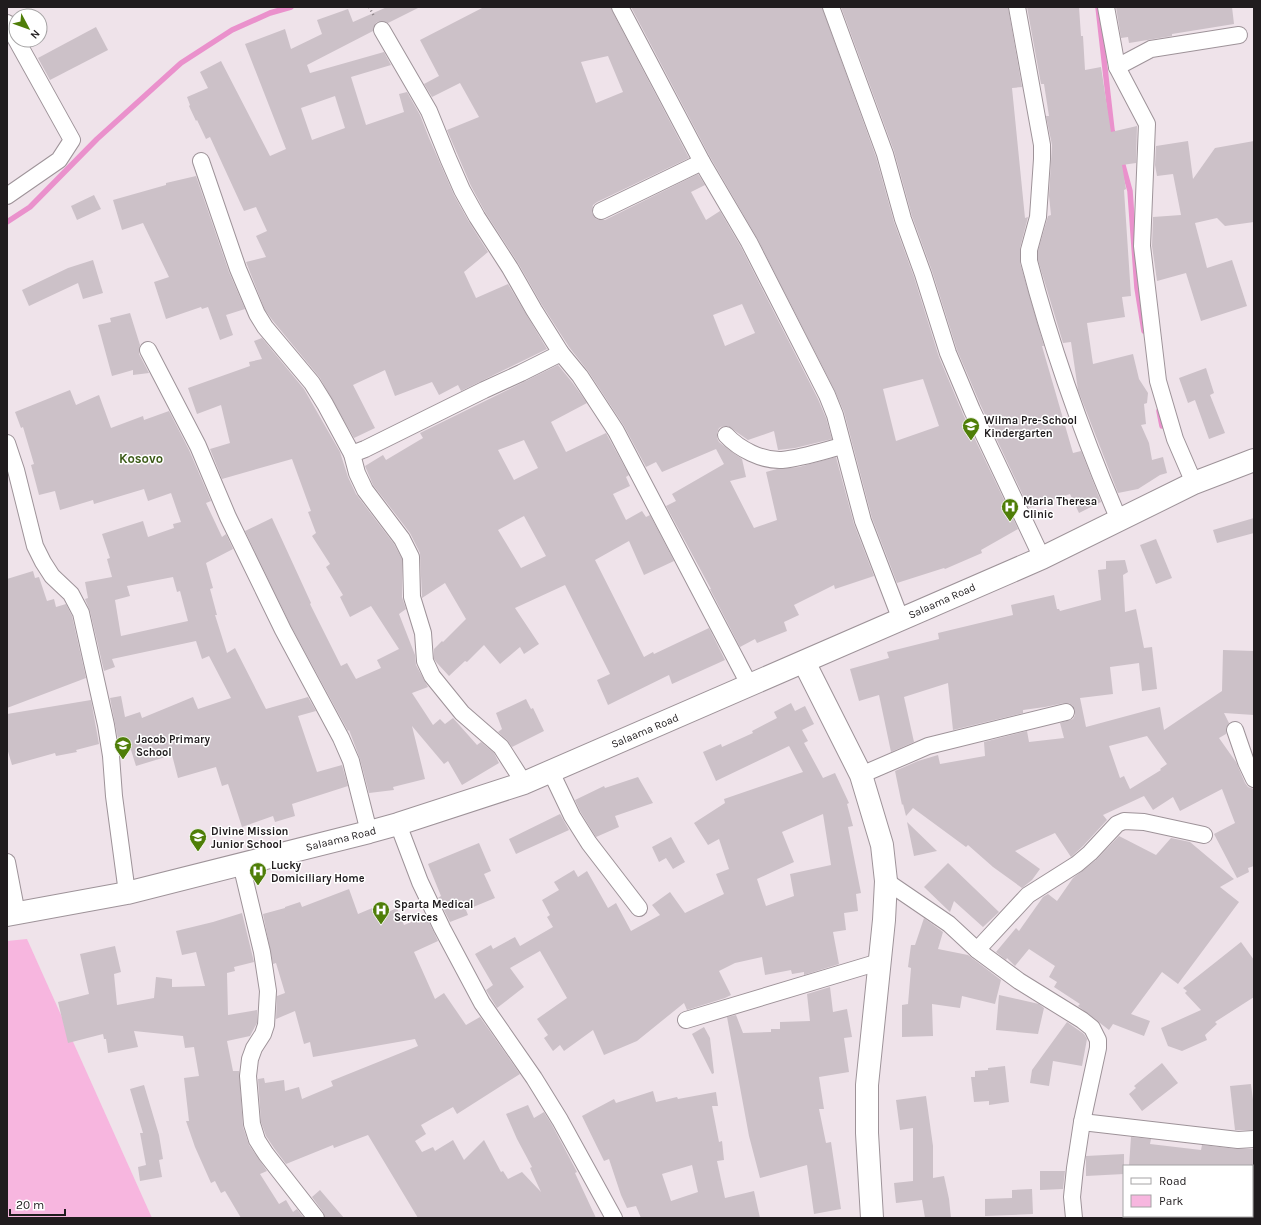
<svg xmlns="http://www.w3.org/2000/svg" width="1261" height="1225" font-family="Karla,sans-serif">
<rect width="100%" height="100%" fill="#efe3ea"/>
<path fill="#f7b6df" d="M27,939L152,1218H7V941Z"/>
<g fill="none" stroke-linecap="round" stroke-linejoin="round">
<g stroke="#ea91cc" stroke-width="5.5">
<path d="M1098,7L1112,130L1115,139"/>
<path d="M1121,158L1130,191L1137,288L1144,331"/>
<path d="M7,222L30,207L97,139L181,63L232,30L270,13L291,7"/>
<path d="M1159,411L1162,426"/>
</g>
</g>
<g fill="#ccc1c8" fill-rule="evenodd">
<path d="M387,7H420L388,23L382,21L377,22L374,26L373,31L307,65L310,73L384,52L391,65L351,77L366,125L404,112L399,94L407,92L420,115L429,138L454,195L469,222L488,252L464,272L476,298L508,284L547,349L461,391L458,385L439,395L432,382L395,396L385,370L353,385L375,428L354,438L320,378L273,321L265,310L246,262L266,257L256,236L267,231L256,207L244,211L210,137L206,139L197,120L196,121L189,106L190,105L187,97L208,88L200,72L221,61L270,156L286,149L245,44L285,29L291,49L322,34L317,20L348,9L353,22ZM335,96L345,128L312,140L301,108Z"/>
<path d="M484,7H611L612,11L689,158L597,202L593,205L592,210L593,215L596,219L600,220H605L698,174L705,185L691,192L706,220L720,211L741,247L818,399L826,418L832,439L795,448L778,450L774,431L748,440L728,426H723L719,428L717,433V438L719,442L732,452L742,459L746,477L730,481L754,528L777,520L766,472L777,469L799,467L836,457L854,524L874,576L835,589L834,585L794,605L799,615L784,622L787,631L757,643L755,639L740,647L710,589H711L666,506L676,501L672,494L724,464L716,449L662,472L656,462L646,467L624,426L588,371L569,347L542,305L518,263L485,212L471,186L447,130L479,117L460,83L432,97L424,84L439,76L420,40ZM608,56L623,92L596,103L581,62ZM742,304L755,333L725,346L713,315Z"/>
<path d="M631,7H822L876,157L894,222L914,277L939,357L963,414L1018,529L981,550L982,553L945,569L944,568L897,583L872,518L844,412L835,391L757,238L710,157ZM923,379L939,426L896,441L883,389Z"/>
<path d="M841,7H1008L1022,87L1012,88L1025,218L1028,217L1020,248V263L1044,346H1042L1073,453L1081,451L1101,502L1079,513L1070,494L1029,508L981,406L957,350L932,271L912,216L894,151Z"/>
<path d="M1027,7H1079L1081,36H1083L1085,70L1101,67L1111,132L1137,126L1136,163L1122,165L1126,189L1124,190L1131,296L1122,297L1125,317L1087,323L1093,364L1133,354L1139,379L1148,393L1147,403L1144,404L1146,424L1141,425L1149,443L1152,460L1163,457L1167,473L1160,475L1138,489L1118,493L1078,390L1071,342L1063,343L1038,260V251L1048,216L1051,215L1049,196L1052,145L1046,116H1049L1044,84H1041Z"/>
<path d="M1116,7H1232L1234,24L1172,34V36L1129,43L1128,37L1121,38Z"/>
<path d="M96,27L108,50L50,80L38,58Z"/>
<path d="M1188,141L1193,179L1215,148L1254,141V222L1225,226L1217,218L1195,223L1207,268L1232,260L1247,306L1201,321L1186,273L1157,281L1152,246L1153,217L1181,215L1173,174L1157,176L1155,165L1156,146Z"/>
<path d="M196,176L229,272L245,309L226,315L233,335L220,340L208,307L202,309L201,307L166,319L154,282L169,277L143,223L122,230L113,200L166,185V183Z"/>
<path d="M94,195L101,209L77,220L71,206Z"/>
<path d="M93,260L103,293L83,299L78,283L29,306L22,290L68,268Z"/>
<path d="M130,313L140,345L139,349V354L149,373L133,375V370L112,376L98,325L111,322L110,318Z"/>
<path d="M262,338L304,389L340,452L348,477L356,494L394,544L402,559V597L406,609L399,614L415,655L416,665L428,687L412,693L433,725L440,719L445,724L453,718L477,745L481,742L494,753L499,763L462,785L448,761L444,764L412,726L425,779L393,787L394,790L369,793L360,759L349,730L348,731L291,626L245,531L272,518L311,603L310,604L341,666L347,663L356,679L381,668L377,660L399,649L371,606L350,617L340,597L343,595L326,567L330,564L312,536L316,533L308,512L311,511L292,459L222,479L210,449L230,443L221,405L197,414L188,388L250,366L249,362L262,359L254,341Z"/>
<path d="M558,365L572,382L587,403L551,422L566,452L606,433L629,475L626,477L630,486L613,494L626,520L642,511L646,517L650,515L674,561L644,575L629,541L595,560L644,657L653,652L654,654L709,628L725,660L672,684L669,675L608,705L597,680L610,674L565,585L515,608L539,644L524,654L520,647L500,664L484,645L467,662L465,661L449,676L437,663L434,659V649L442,641L443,642L466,619L445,583L422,598L420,553L410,533L373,485L365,466L383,455L386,460L423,438L420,433ZM524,440L538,468L514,480L498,450ZM524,516L546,556L521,568L498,530Z"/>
<path d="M1206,368L1214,393L1210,395L1225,433L1209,439L1195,400L1188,403L1179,378Z"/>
<path d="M70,390L76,405L99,395L111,428L143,416L144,420L169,411L189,450L211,501L206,503L222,537L226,534L233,549L206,563L213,588L210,589L217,615H215L227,653L235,648L266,709L308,697L316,711L298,716L317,772L342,765L348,786L292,804L295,816L275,822L273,816L242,827L228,784L222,786L216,767L178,778L172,755L136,766L131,750L129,751L125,737L118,739L110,698L121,696L125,717L140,712L142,718L193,697L198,709L231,698L209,656L202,659L196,641L112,659L115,667L104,671L90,611L85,599L88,598L85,582L112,577L107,559L110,558L102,534L143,521L148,537L174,528L173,524L181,522L171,493L148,501L144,489L94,504L93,500L60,510L55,491L39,495L31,465L34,464L23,427L21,428L15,412ZM173,577L177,592L180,591L188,621L121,636L115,600L130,596L127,586Z"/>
<path d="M1254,518V533L1217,543L1213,530Z"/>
<path d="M1156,539L1172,578L1156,584L1140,545Z"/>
<path d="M1125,560L1128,572L1123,575L1125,612L1136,609L1144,648L1152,647L1157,689L1142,691L1139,663L1110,667L1113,694L1080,698L1086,727L1160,707L1164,730L1222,691L1223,650L1254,651V715L1224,713L1229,723L1226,728V734L1219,738L1236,762L1245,783L1248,787L1254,789V866L1248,868L1249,872L1237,878L1214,834L1235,823L1222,789L1180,811L1173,797L1153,810L1144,796L1103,815L1107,820L1083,846L1071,857L1055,833L1015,851L1040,869L1032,880L1022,888L993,867L968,845L966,847L913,808L906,816L903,804L902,805L895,771L918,761L938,755L940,764L985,756L984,742L1027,731L1029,742L1064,738L1060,723L1073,719L1075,715V710L1073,706L1069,703H1064L1045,707L1023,710V713L953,730L948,683L904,697L914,742L891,752L879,695L859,701L850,669L889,658L887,652L939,639L938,633L1013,615L1011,605L1054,595L1057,609H1059L1060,611L1101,600L1098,570L1106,569V561ZM1147,736L1167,764L1160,769L1161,770L1130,789L1124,776L1120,778L1109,746Z"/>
<path d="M33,571L35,578L39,577L47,601L54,599L56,607L66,604L72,616L86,678L7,708V579Z"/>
<path d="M526,699L531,709L533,708L544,731L512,747L507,740L498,732L502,729L496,713Z"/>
<path d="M91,700L99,744L76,750L77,752L56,756L55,753L12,765L7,748V714Z"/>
<path d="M791,703L795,711L805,706L814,724L802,730L808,741L804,743L823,778L835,773L849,803L847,804L853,826L848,827L861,893L856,894L858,911L844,913L846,930L833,932L839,964L804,975V972L792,974L791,970L765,975L762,957L735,963L719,971L731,995L725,998L687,1010L684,1003L637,1041L604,1055L593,1030L564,1051L560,1045L553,1051L544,1038L548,1035L537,1019L567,998L540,951L510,968L524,987L497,1008L486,990L493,985L475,954L491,945L493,949L515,937L520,946L553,927L547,917L550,915L542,900L559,890L554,882L574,870L578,877L587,871L608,908L616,903L631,931L660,915L652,905L670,892L685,913L724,894L716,874L729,869L719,839L708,845L694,823L725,803L724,799L803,772L789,746L716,781L703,752L721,744L722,747L753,733L752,731L777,718L774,712ZM823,814L831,865L790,874L794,896L766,906L757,879L794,862L782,832Z"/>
<path d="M638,777L653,803L615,816L619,827L596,837L580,811L575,800L604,786L605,788Z"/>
<path d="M560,814L569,830L516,854L509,839Z"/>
<path d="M907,822L937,851L914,856Z"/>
<path d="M1119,836L1156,855L1171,838L1190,842L1234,879L1220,887L1239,902L1178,984L1162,972L1131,1014L1150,1021L1144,1036L1113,1024L1109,1030L1078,1006L1080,1004L1054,987L1057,982L1049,977L1055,966L1029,949L1015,966L1007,958L1006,960L996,952L1016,928L1019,931L1043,897L1048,894L1057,901L1073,878L1096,860Z"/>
<path d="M671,837L685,862L673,869L666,858L659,862L652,847Z"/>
<path d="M479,843L491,871L484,874L495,898L466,910L468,915L450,922L438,898L441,896L428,864Z"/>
<path d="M948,863L999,912L983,927L954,901L950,912L924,887Z"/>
<path d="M349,889L358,914L382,904L386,913L397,908L404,925L426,916L438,941L414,952L435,999L444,993L466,1025L480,1017L520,1074L457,1114L453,1107L421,1125L426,1134L415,1141L422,1152L433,1147L435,1151L453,1140L464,1160L484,1140L501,1172L503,1171L508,1179L522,1172L541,1192L530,1168L532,1167L517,1139L506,1114L528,1105L534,1118L544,1112L552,1125L577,1172L575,1173L596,1218H418L368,1135L334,1148L333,1145L286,1164L274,1148L266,1136L261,1122L258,1079L264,1078L265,1083L284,1080L285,1091L299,1087L302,1099L333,1086L331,1081L418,1046L415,1039L313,1057L310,1042L304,1044L295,1011L276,1019L277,996L285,993L276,963L273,964L263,914L285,908V907L300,902L302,907Z"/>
<path d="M242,913L254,962L234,967L235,971L227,973L228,1015L257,1010V1023L250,1036L227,1041L233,1071H239L243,1127L249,1145L267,1171L260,1174L279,1204L286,1200L293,1212L297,1209L304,1218H241L225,1191L221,1193L215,1181L211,1183L195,1147L186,1121H189L184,1078L199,1076L194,1047L185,1048L183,1036L134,1031L138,1047L108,1053L106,1039H104L103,1034L68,1043L58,1002L89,994L80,954L115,946L121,972L114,974L117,1005L154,998L156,977L172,979V987L205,986L196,952L182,955L176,931L213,922Z"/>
<path d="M924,918L943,932L938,949L968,955L1001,980L995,1004L962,996L960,1008L932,1004L933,1036L902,1037V1005L908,1004L911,968L908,967L911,945H915Z"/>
<path d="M1241,942L1254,960V997L1215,1022L1217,1024L1205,1035L1207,1040L1182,1051L1168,1046L1161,1028L1201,1010L1185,993L1187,991L1183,988Z"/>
<path d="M830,987L833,1012L847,1009L852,1037L844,1038L849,1072L819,1077L824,1109H819L826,1143L831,1142L841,1209L814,1214L807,1165L760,1178L749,1136L727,1017L736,1015L743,1033L771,1032V1029H780V1022L810,1021L807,994Z"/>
<path d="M999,995L1039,1004L1044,1008L1038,1034L996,1030Z"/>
<path d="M1067,1022L1084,1034L1087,1039L1082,1066L1053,1061L1049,1086L1030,1083L1032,1070Z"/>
<path d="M704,1027L710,1038L714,1073L712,1074L692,1034Z"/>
<path d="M1162,1063L1178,1083L1142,1111L1129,1094L1136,1088L1134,1086Z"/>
<path d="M1005,1066L1009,1102L989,1105V1101L974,1102L971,1077H975V1071L988,1070V1068Z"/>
<path d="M1251,1084L1254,1108V1130H1235L1230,1086Z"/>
<path d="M144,1085L159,1135L163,1159L159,1160L162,1177L140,1181L138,1167L146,1165L140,1133H143L130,1089Z"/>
<path d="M653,1091L656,1102L677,1097L678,1099L716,1092L718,1106H712L719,1142L722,1141L724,1160L717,1161L725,1198L754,1191L760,1218H641L636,1206L627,1208L621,1195L609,1159L604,1161L582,1116L614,1099L616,1103ZM692,1165L698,1192L671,1201L662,1174Z"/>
<path d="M926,1096L933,1146V1178L944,1176L949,1199L951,1218H925L922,1200L896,1203L894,1183L913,1181V1128L900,1130L896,1100Z"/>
<path d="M1131,1137L1151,1139L1150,1144L1201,1150L1202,1145L1237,1149H1254V1166H1129Z"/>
<path d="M1124,1154V1174L1086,1176V1156Z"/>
<path d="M1040,1171H1065L1063,1189L1040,1190Z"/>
<path d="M1032,1189L1033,1214L985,1216V1199L1012,1198V1190Z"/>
<path d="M320,1190L344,1218H325L323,1212L312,1197Z"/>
</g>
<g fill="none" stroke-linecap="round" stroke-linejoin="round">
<g stroke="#9e9399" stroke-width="18">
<g id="street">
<path d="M620,7L702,162L749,242L827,395L835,415L863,521L901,620"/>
<path d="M831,7L885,154L903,219L923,274L948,353L972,410L1042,558"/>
<path d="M1017,7L1042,145V159L1038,217L1029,250V261C1052,350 1083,436 1119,520"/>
<path d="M1106,7L1117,67L1147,124L1142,246L1158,381L1175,439L1194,483"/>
<path d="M7,23L72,140L59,160L7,196"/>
<path d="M382,30L429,111L448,158L462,190L477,217L510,268L534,310L561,353L580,376L616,431L750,686"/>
<path d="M1117,67L1151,49L1239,35"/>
<path d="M201,161L238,269L257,314L265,327L312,383L325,404L352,454L357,473L365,490L402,539L411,557L412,597L423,633L425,661L432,676L462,713L501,747L524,783"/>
<path d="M601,211L702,162"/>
<path d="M148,350L198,446L228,517L283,630L341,738L351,761L369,832"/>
<path d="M726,435C739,449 762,461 782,460C802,458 823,451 842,446"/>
<path d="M7,443L16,470L35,546L43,562L52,576L71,594L81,613L106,725L111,756L114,796L127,893"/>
<path d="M352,454L365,449L484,390L521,373L561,353"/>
<path d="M1235,730L1246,762L1254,779"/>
<path d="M551,772L572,816L589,843L639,908"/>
<path d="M861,775L928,746L1066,712"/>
<path d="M398,824L420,882L442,928L482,1003L534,1078L560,1120L614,1218"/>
<path d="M7,862L17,914"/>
<path d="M241,864L262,952L268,991L266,1025L263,1034L254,1048L250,1059L248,1076L252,1124L257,1140L266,1154L316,1218"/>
<path d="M886,881L949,924L977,950L1019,981L1082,1020L1092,1028L1098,1040V1048L1082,1122L1075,1168L1072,1197L1074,1218"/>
<path d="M977,950L1028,895L1077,864L1090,853L1117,824L1124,821L1144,822L1204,835"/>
<path d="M686,1020L879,962"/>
<path d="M1082,1122L1238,1140L1254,1139"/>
</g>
</g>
<g stroke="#9e9399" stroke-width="24">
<g id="secondary">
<path d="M804,662L861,775L882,845L886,881L884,920L867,1085V1133L872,1218"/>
<path d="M7,915L127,893L369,832L398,824L524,783L1042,558L1194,483L1254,460"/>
</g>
</g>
<path stroke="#877f83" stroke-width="2.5" stroke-dasharray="1 3" stroke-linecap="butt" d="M369,7L374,16"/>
<use href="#street" stroke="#fff" stroke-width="16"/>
<use href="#secondary" stroke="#fff" stroke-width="22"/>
</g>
<defs>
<g id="school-pin" transform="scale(0.9)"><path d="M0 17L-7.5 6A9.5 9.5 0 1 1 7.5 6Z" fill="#4f7e08" stroke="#fff"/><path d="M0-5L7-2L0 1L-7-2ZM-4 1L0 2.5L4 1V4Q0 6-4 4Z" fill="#fff"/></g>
<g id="hospital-pin" transform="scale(0.9)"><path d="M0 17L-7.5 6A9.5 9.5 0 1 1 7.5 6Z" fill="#4f7e08" stroke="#fff"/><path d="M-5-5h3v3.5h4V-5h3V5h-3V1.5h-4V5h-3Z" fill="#fff"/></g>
</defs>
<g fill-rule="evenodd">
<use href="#school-pin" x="971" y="426"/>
<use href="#hospital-pin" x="1010" y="507"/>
<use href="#school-pin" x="123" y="745"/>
<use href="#school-pin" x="198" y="837"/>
<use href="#hospital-pin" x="258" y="871"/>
<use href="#hospital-pin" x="381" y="910"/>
</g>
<g text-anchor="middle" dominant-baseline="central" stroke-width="3" stroke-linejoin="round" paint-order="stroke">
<g font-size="11" font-weight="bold" fill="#201c1e" stroke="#fff" text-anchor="start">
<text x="984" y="420">Wilma Pre-School<tspan x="984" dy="13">Kindergarten</tspan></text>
<text x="1023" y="501">Maria Theresa<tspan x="1023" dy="13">Clinic</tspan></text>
<text x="136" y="739">Jacob Primary<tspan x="136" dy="13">School</tspan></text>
<text x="211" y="831">Divine Mission<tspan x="211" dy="13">Junior School</tspan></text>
<text x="271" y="865">Lucky<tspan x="271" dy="13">Domiciliary Home</tspan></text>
<text x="394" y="904">Sparta Medical<tspan x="394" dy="13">Services</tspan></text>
</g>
<g font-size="11" fill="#201c1e" stroke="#fff">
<text transform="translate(942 601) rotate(-24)">Salaama Road</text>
<text transform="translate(645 731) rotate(-23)">Salaama Road</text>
<text transform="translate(341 839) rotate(-14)">Salaama Road</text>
</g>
<g font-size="13" font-weight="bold" fill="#3b5a17" stroke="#fff">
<text x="141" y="458">Kosovo</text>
</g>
</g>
<rect width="1261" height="1225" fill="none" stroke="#201c1e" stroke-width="16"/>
<rect x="1123" y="1165" width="130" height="52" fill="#ffffff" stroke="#a6a4a5"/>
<rect x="1131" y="1178" width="20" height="6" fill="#ffffff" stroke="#a6a4a5"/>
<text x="1159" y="1185" font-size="12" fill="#201c1e">Road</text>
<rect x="1131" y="1195" width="20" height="12" fill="#f7b6df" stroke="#a6a4a5"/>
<text x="1159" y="1205" font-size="12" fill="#201c1e">Park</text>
<g transform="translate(28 28) rotate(131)"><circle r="19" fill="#ffffff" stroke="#a6a4a5"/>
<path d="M0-3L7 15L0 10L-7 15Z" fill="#4f7e08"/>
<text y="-6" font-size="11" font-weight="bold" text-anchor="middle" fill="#201c1e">N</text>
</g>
<path d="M10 1209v6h55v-6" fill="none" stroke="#201c1e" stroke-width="2"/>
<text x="16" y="1209" font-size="12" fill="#201c1e" stroke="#ffffff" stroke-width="3" paint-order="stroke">20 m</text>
</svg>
